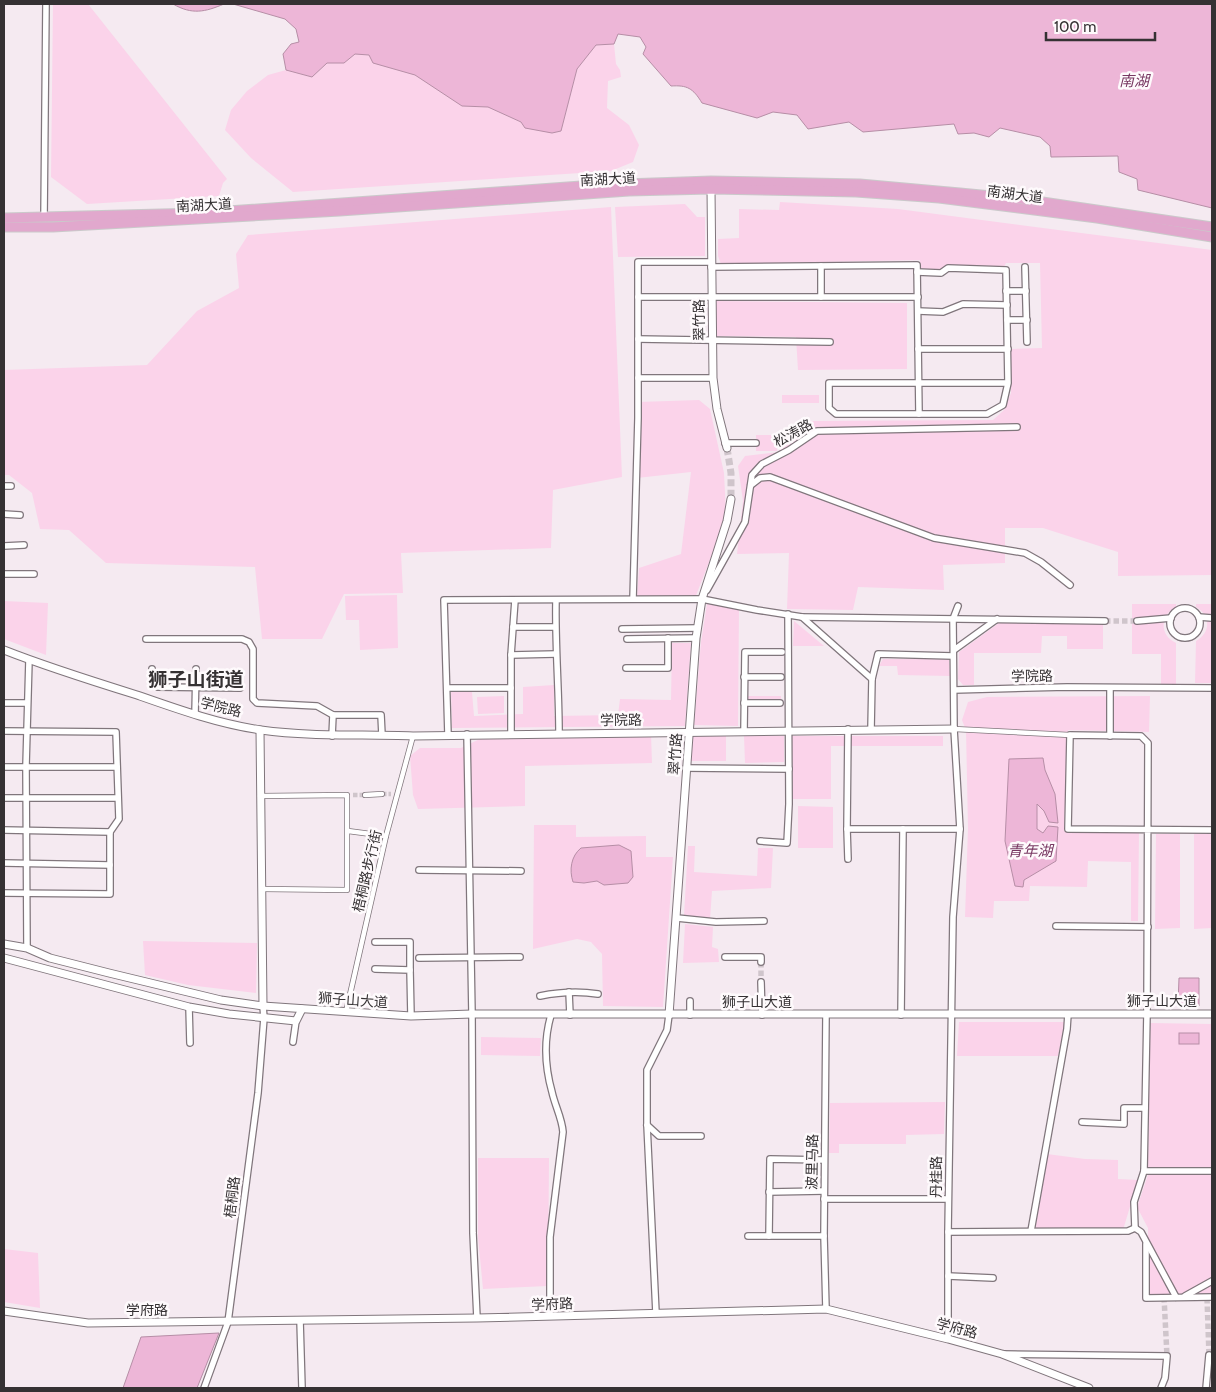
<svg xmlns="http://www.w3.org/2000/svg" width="1216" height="1392" font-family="Cabin,'Noto Sans SC',sans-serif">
<rect width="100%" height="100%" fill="#f5eaf1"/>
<g fill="#fbd3ea">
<path d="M53,4H88L227,179L223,183L219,196L87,204L51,177Z"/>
<path d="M614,44L616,64L620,70L621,77L608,81L607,108L629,125L639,145L633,162L611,171L293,192L251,158L225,130L231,110L247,91L268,75L286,70L312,77L327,63H344L355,54L369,55L374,63L415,75L462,106L488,107L521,122L552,133L561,131L577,69L596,45Z"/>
<path d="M780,202L898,209L1212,250V575L1118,576V552L1043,528H1005V563L943,565L944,590L858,587L853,610L787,609L789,553L737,554L743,501L738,466L745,456L779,452L781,435L813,433L811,421L993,420L1004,410L1011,393L1010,349L1042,348L1040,263H1006L1004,267L947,266L941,270H920V260L721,264L718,256V239L739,238V209L779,210Z"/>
<path d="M685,204L697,217H705V256L618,257L615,207Z"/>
<path d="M611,207L622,477L553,490L551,548L401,553L403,593L344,594L322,639H262L255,567L106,563L69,530L40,529L32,493L9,475H4V370L147,365L197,311L239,288L236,254L248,235Z"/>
<path d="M714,301L907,303V369L798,370L796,337L714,336Z"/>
<rect x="782" y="395" width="37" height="8"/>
<path d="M699,400L710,409L724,473L726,513L717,542L695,598H637L639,568L681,554L691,472L637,478L638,402Z"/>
<rect x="756" y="435" width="21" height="16"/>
<path d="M397,595L398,648L360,650L359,620H346L345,596Z"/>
<path d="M4,601L48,603L46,655L4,639Z"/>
<path d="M707,604L739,608L738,726L694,725L701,642Z"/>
<path d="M1132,604H1176V607C1160,615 1159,635 1176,643V684H1161V654H1132Z"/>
<path d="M1196,604H1212L1211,683H1195L1196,641C1211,633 1211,615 1196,607Z"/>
<path d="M794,621L824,646H793Z"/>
<path d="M999,623H1103V649H1067V636H1042L1041,653H974V685H963L958,679L959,652Z"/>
<path d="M672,643H691L685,726L452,728L451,691L472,692L474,716L523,714V687L554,685V716L618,715L620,699L671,700Z"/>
<path d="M883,659H949L950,676L898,675L897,666H879Z"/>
<path d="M504,696V713L478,714L477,697Z"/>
<rect x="748" y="696" width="33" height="5"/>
<path d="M1150,696L1149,732L1068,730L1064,831L1139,832L1138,921H1131V862L1088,861L1087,887L1030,886L1029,901H994L993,918L965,917L968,828L966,730L962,720L968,702L987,697Z"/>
<path d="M651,734L652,763L525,766V806L418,809L413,795L410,756L420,748H461L484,737Z"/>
<path d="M692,734H726V761H690Z"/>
<path d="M744,736H784V762L745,763Z"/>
<path d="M792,736H943V746H831V799H792Z"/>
<path d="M798,806L833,807V848H798Z"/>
<path d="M534,825H576V837L646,836V857H673L663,1007L603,1006L602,954L591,942L577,939L533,949Z"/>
<path d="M1156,834H1180V928L1155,929Z"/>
<path d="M1194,834H1212V928L1194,929Z"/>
<path d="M688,846H695L694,872L757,876L758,848H773L771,888L712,891L710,920L684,916Z"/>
<path d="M685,924L713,927L712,947L718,949L719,962L683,963Z"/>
<path d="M143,941L257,943L256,993L188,985L145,975Z"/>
<path d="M959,1022H1065L1058,1056H957Z"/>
<path d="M1150,1023L1212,1024V1294H1148V1228L1137,1207L1148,1175Z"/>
<path d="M481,1037L541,1038L540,1056L481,1055Z"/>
<path d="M945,1102L944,1134L906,1135V1144H839V1153H829L830,1103Z"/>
<path d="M1047,1154L1085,1159L1118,1160V1179L1138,1180L1123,1230L1035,1229Z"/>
<path d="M478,1158H549L548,1286L483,1289L478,1237Z"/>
<path d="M4,1249L38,1253L40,1308L4,1302Z"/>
</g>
<g fill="#edb6d7" stroke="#b68ea6">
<path d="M173,4H224C205,12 192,15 173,4Z"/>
<path d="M233,4H1212V208L1138,190L1137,179L1119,172L1118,156L1051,157L1050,146L1040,137L1000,128L989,137L974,133L958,134L954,124L863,132L849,122L808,129L797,115L773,112L757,118L702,103C693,88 687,85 671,86L643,54L646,47L640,37L618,34L614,44L596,45L577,69L561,131L552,133L525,128L521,122L488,107L462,106L415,75L373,63L369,55L355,54L344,63H327L312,77L286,70L283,54L291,44L299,42L296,29L285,19Z"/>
<path d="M1043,758L1045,770L1055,794L1058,823L1049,822L1044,811L1037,804V829L1043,833L1048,826L1058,827L1056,861L1024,880L1023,887L1015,886L1005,841L1009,759Z"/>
<path d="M619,845L631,851L633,877L628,883L604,885L597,881L584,883L573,882C569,870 571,856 581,848Z"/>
<path d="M1179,978H1199V1006L1178,1005Z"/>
<rect x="1179" y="1033" width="20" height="11"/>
<path d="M219,1333L197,1388H123L141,1337Z"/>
</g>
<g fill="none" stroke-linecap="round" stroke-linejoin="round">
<g stroke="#cfc5cb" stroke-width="4.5" stroke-dasharray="4.5 2" stroke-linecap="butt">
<path d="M382,794H391"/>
<path d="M353,795H365"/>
</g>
<g stroke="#cfc5cb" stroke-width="5.5" stroke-dasharray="5.5 3" stroke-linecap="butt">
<path d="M1105,621H1137"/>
<path d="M761,962V982"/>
<path d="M1164,1297L1167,1356"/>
<path d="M1207,1298L1209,1355"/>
</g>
<path stroke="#cfc5cb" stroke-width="7" stroke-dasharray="7 3.5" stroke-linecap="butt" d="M727,448L731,473V499"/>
<g stroke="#80767c" stroke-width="6">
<g id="pedestrian">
<path d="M954,729L1070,735"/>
<path d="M365,795L382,794"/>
<path d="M260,796L347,795V890L262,889"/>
<path d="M348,831L386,836"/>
<path d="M346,1012L386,836L413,736"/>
</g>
</g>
<g stroke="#80767c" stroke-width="8">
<g id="minor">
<path d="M44,218L46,4"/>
<path d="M821,266V297"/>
<path d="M711,267L917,265L919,414"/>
<path d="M1025,267L1027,342"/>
<path d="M917,272L941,273L948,268L1006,270L1008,383L1003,405L987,414H836L829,408V383H1008"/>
<path d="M1006,291H1026"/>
<path d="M638,297H918"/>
<path d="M918,311L943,312L963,304L1007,305"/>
<path d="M1007,320H1027"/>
<path d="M638,339L830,342"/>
<path d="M918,349H1008"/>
<path d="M638,378H713"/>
<path d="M725,443H756"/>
<path d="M751,485L760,478L770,477L934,538L1025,553L1041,562L1070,585"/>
<path d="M4,486H11"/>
<path d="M4,514L20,515"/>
<path d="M4,546L24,545"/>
<path d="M4,574H34"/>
<path d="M707,590L745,522L752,475L762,464L789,450L817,431L1017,427"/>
<path d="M633,599L638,418V262H711"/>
<path d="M556,600C555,644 559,689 559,733"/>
<circle cx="1185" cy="623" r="15"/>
<path d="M802,617L1105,621"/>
<path d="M1199,617L1212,618"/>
<path d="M1137,621L1171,618"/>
<path d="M513,627H555"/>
<path d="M622,629L697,628"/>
<path d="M146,639H242L249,642L253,649V699L257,703L317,706L333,715"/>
<path d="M627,639L696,638"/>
<path d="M954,650L997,619"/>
<path d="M511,655L556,654"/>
<path d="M626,668H668V638"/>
<path d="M152,669V682L157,687L240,688"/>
<path d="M744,677H781"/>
<path d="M872,679L878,654L953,656"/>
<path d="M447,688H511"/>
<path d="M954,690L1067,687L1212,688"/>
<path d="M4,703H27"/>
<path d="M744,703H780"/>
<path d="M195,714L196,669"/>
<path d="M848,729L847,829H960"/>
<path d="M4,731L116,732L119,819L110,832V894L4,893"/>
<path d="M744,731L745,652H782"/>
<path d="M467,734L472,1014L473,1233L477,1318"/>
<path d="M511,734V655L515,600"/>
<path d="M448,735L444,600L702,599L757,610L802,617L872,679L871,729"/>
<path d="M332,736L333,715H381L382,735"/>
<path d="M1110,736V688"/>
<path d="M4,767H117"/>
<path d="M686,768L789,769"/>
<path d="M4,798H118"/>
<path d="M847,829L848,859"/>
<path d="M4,830L110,832"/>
<path d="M760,841L787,843L789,804L788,614"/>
<path d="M4,863L110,865"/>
<path d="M419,870L521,871"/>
<path d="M677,918L716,922L764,921"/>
<path d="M1056,926L1148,927"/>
<path d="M375,942H410V970"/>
<path d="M27,948L26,766L29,660"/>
<path d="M725,957H761V962"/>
<path d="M419,958L520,957"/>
<path d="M375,969L410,970L411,1016"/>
<path d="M761,982L762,1015"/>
<path d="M569,992L570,1015"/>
<path d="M540,996C560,992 578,991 598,994"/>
<path d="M690,1001V1015"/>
<path d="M189,1007L190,1043"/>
<path d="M826,1015L824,1236L826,1309"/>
<path d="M901,1015L903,829"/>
<path d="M293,1042L296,1021"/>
<path d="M1082,1122L1124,1124V1108H1145"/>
<path d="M647,1125L659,1136H701"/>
<path d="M1144,1171H1212"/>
<path d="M769,1192L824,1191"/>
<path d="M824,1199H948"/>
<path d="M1135,1228L1134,1202L1144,1171L1147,1013L1148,743L1141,736L1070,735L1068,829L1212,830"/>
<path d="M1031,1231L1067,1029L1068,1014"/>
<path d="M948,1232L1128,1231L1135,1228L1141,1232L1176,1297"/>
<path d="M748,1236H824"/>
<path d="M769,1236L770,1159L824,1160"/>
<path d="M1146,1244V1298L1212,1297"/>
<path d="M948,1276L993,1278"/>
<path d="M1185,1296L1212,1281"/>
<path d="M656,1313L647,1125V1070L667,1030L669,1015"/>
<path d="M550,1316V1237L563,1132C562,1118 555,1106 552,1092C545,1067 544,1039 551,1015"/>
<path d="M300,1320L302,1388"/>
<path d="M948,1339V1232L953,917L960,829L954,729L953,619L958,606"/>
<path d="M1004,1354L1167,1356L1165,1378L1161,1388"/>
<path d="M204,1388L228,1322L258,1093L264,1018L263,1006"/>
<path d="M1206,1388L1209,1355"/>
</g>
</g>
<g stroke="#80767c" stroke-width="9">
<g id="tertiary">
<path d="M711,189L713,378L717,409L727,448"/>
<path d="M4,650C47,667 92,681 137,695C177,709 219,724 261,730C312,737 362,734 413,736L954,729"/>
<path d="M260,730L263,1006"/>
<path d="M4,944L27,948L50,958L109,973L221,1000L263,1006L411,1016L472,1014H1212"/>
<path d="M4,958L189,1007L229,1014L296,1021L302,1009"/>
<path d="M669,1015L696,638L702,599L727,521L731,499"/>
<path d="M4,1311L88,1323L477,1318L826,1309L948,1339L1002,1354L1089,1388"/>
</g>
</g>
<g stroke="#cac9ca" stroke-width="11">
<g id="primary">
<path d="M4,218L200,213L595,185L711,181L860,184L960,193L1022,199L1212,227"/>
<path d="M4,227H53L340,211L629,191L711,189L856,192L939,198L1097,218L1212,237"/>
</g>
</g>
<use href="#pedestrian" stroke="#fff" stroke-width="4.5"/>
<use href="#minor" stroke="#fff" stroke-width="5.5"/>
<use href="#tertiary" stroke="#fff" stroke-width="7"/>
<use href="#primary" stroke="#e1a8cd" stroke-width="9"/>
</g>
<g text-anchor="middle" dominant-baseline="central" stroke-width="5" stroke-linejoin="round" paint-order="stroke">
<g font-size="14" fill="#353133" stroke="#fefafc">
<text transform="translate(608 179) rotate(-3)">南湖大道</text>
<text transform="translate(1015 194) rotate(7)">南湖大道</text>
<text transform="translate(204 205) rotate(-3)">南湖大道</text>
<text transform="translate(699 320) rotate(-91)">翠竹路</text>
<text transform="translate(793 433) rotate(-29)">松涛路</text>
<text transform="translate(1032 676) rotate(-1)">学院路</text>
<text transform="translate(221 707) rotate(14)">学院路</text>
<text transform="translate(621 720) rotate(-1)">学院路</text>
<text transform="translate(675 754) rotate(-86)">翠竹路</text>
<text transform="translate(367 871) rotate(-77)">梧桐路步行街</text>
<text transform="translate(353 1000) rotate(4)">狮子山大道</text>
<text x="1162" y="1001">狮子山大道</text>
<text x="757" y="1002">狮子山大道</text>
<text transform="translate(812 1162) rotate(-89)">波里马路</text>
<text transform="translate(936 1177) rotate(-89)">丹桂路</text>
<text transform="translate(232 1197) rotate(-83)">梧桐路</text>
<text transform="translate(552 1304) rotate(-2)">学府路</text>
<text x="147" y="1310">学府路</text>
<text transform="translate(957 1328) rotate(15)">学府路</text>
</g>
<g font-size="15" font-style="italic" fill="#783862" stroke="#fefafc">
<text x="1134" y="81">南湖</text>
<text x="1030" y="851">青年湖</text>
</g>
<g font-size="19" font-weight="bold" fill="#353133" stroke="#fefafc">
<text x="196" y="679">狮子山街道</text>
</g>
</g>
<rect width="1216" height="1392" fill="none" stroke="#353133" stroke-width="10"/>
<path d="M1046 32v8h109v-8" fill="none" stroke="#353133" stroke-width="2.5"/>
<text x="1054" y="32" font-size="15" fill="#353133" stroke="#fefafc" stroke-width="4" paint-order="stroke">100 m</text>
</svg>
